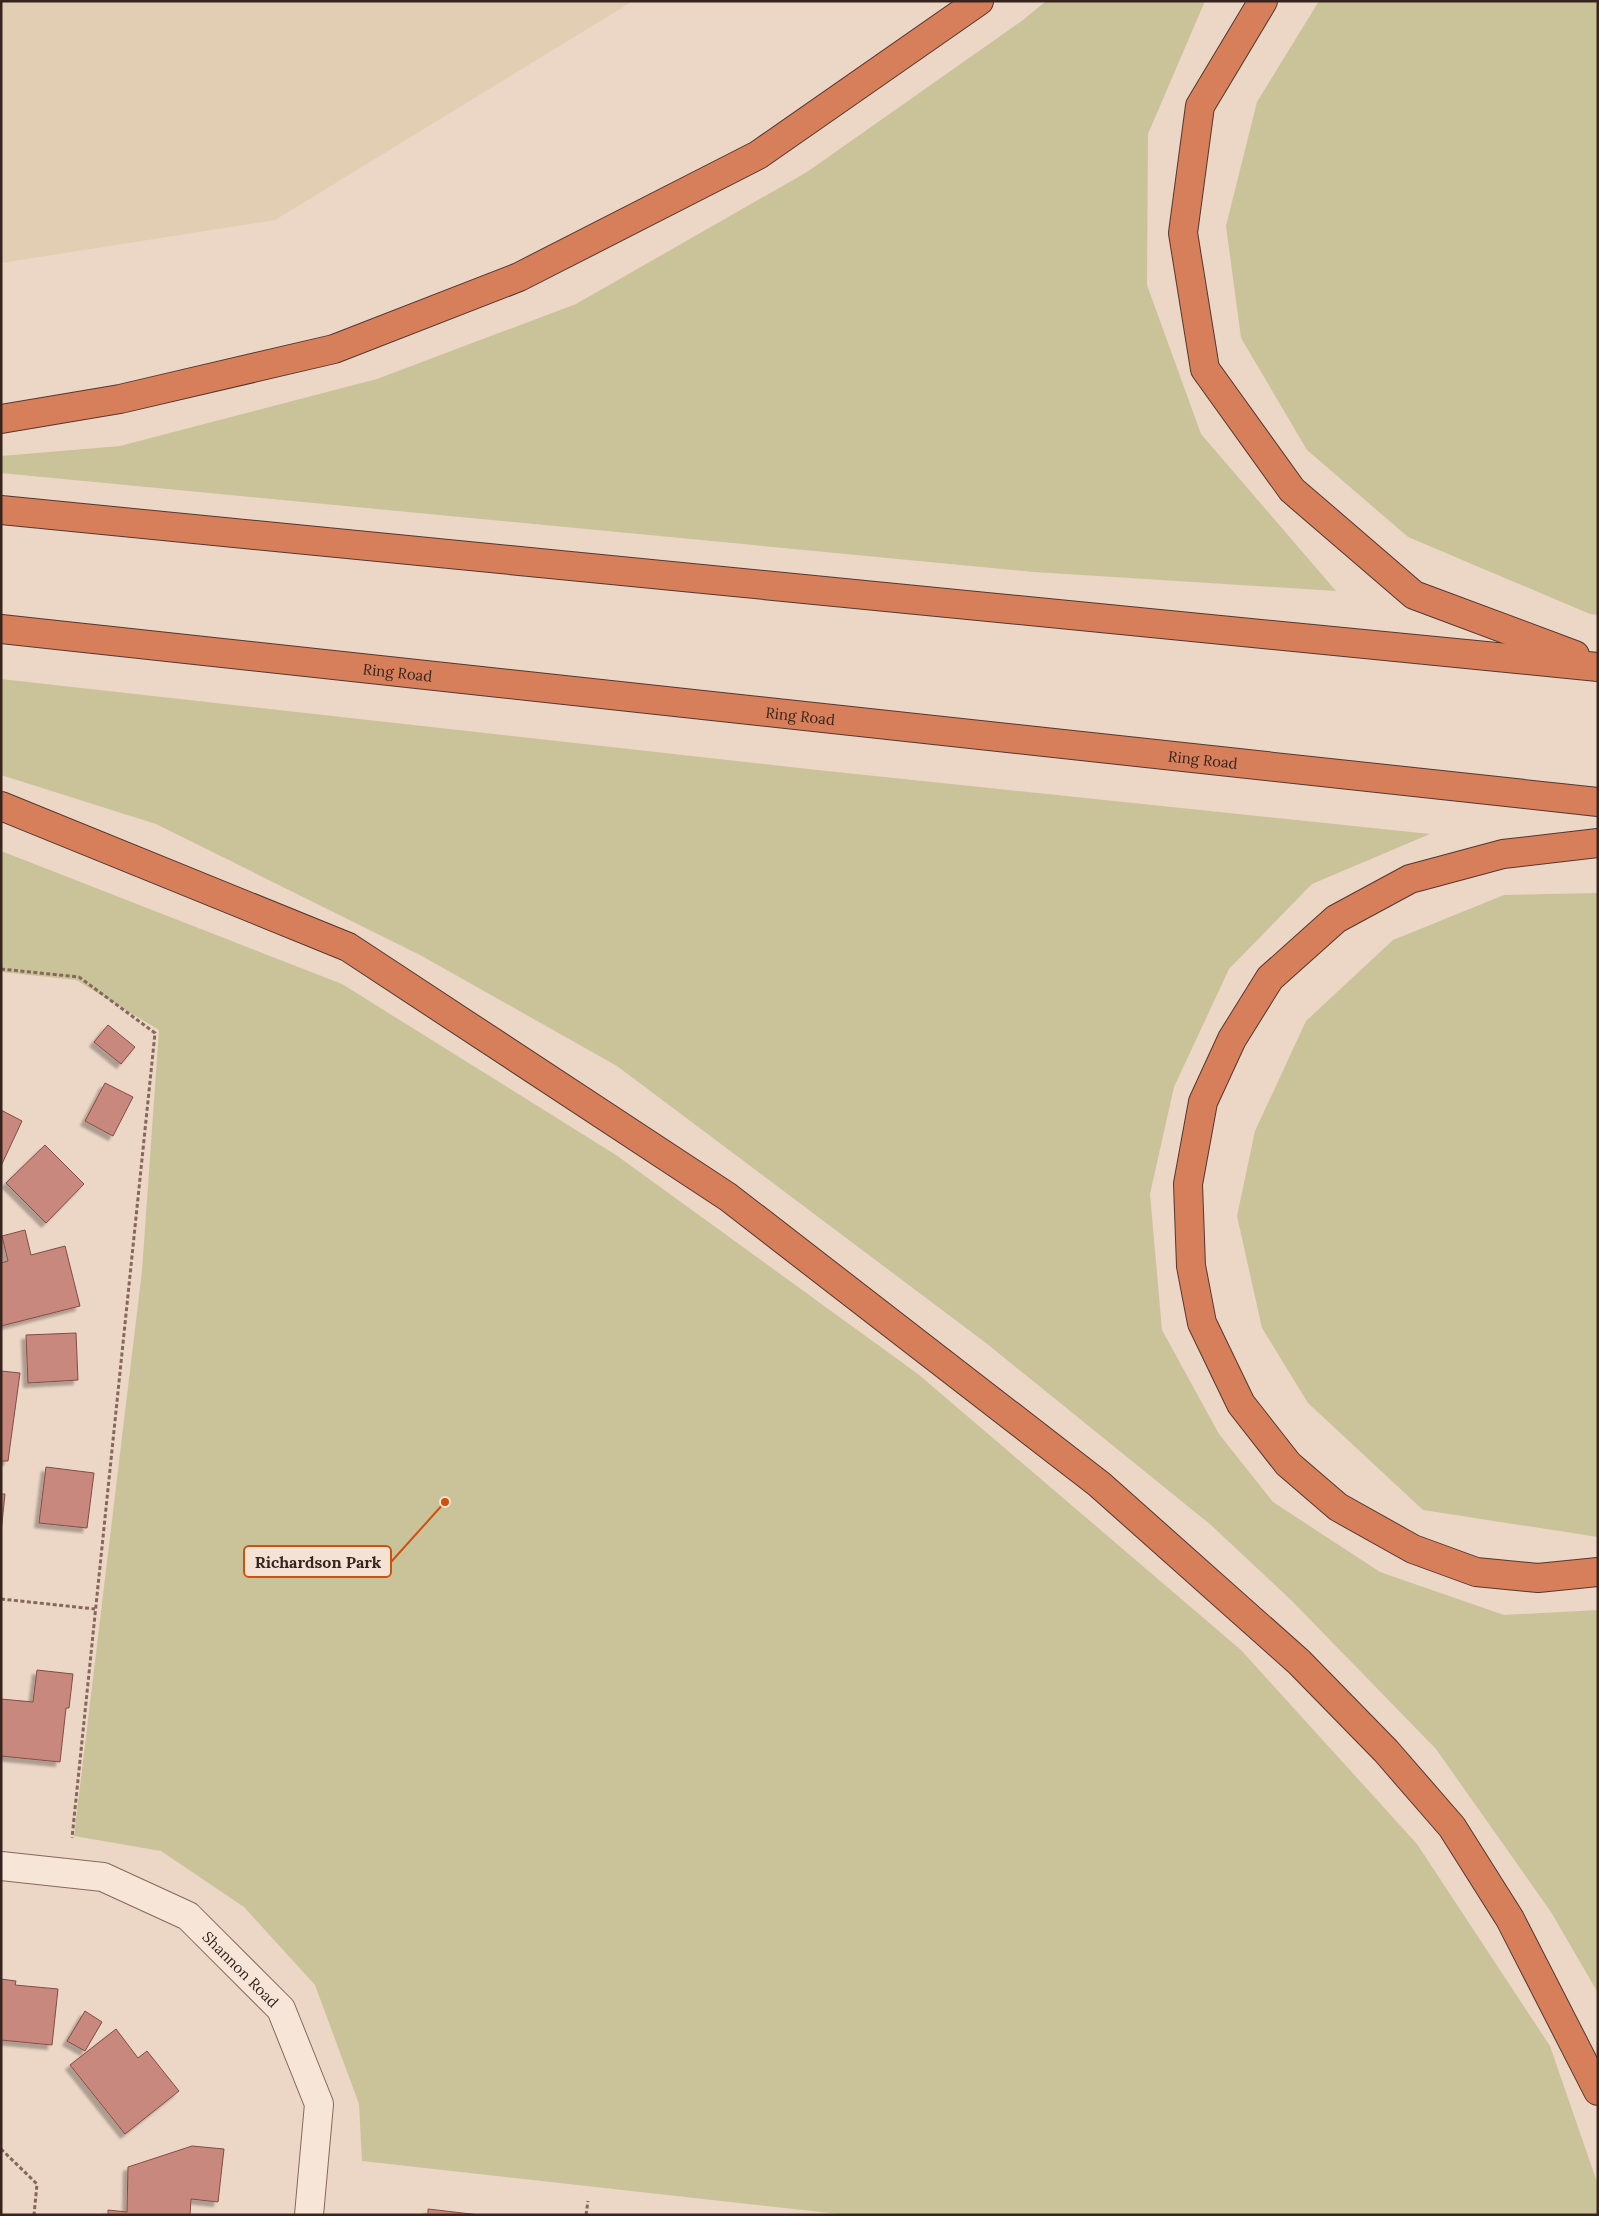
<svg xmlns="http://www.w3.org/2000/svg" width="1599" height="2216" font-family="Lora,serif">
<defs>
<filter id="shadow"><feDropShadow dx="-4.5" dy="4.5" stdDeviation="1" flood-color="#0004"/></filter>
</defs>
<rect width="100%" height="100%" fill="#ecd6c5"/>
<path fill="#e1ceb3" d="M1,1H633L275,220L1,263Z"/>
<g fill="#cac39a">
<path d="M1046,1H1205L1148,134L1147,285L1201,434L1336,591L1034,572L1,473V456L120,446L377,379L576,304L807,172L1023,20Z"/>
<path d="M1319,1H1598V615L1590,614L1408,537L1307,450L1241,338L1226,226L1257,102Z"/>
<path d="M1,679L808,769L1430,834L1312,884L1229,969L1174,1087L1150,1194L1162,1330L1219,1434L1273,1502L1380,1572L1504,1615L1598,1610V1993L1551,1912L1436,1749L1292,1601L1211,1525L986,1343L617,1066L420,955L156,824L1,775Z"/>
<path d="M1,851L342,984L616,1155L918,1374L1241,1650L1417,1844L1550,2046L1598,2185V2215H848L362,2161L359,2104L315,1985L244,1907L161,1851L74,1836L142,1271L159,1030L76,980L1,972Z"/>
<path d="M1598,893V1537L1423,1510L1308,1403L1262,1328L1237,1216L1255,1131L1306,1021L1393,940L1504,895Z"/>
</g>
<g fill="#c8887d" stroke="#844c43" filter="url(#shadow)">
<path d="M108,1025L135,1047L121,1064L94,1042Z"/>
<path d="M105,1083L133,1097L113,1136L85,1121Z"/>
<path d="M1,1110L22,1121L1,1166Z"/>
<path d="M45,1145L84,1184L46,1223L6,1183Z"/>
<path d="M25,1230L31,1255L65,1246L80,1306L1,1326V1263L8,1261L2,1236Z"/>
<path d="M76,1333L78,1380L28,1383L26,1335Z"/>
<path d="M1,1371L20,1373L8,1461H1Z"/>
<path d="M46,1467L94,1473L87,1528L39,1523Z"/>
<path d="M1,1494H5L1,1533Z"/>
<path d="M37,1670L73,1674L69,1708H66L60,1762L1,1756V1699L33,1702Z"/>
<path d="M1,1979L16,1981L15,1985L58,1989L52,2045L1,2040Z"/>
<path d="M85,2011L102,2022L85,2051L67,2041Z"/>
<path d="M116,2029L138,2058L147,2051L179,2091L125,2134L70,2065Z"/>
<path d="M192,2146L224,2149L218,2202L191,2199L190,2215H108V2210L127,2212L128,2167Z"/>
<path d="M428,2209L480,2215H428Z"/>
</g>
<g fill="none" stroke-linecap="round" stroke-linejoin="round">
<g stroke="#86675c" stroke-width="30">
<g id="minor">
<path id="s1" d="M1,1866L103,1877L188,1916L281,2009L319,2104L309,2215"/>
</g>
</g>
<g stroke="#543730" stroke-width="30">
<g id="highway">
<path d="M1263,1L1200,106L1183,233L1205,369L1292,490L1414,595L1575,655"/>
<path d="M1,419L120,399L334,349L519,277L758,155L979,1"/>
<path d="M1,510L1598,667"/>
<path id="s2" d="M1,629L1598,802"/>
<path d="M1,806L348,947L728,1197L1099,1484L1299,1662L1386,1751L1452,1827L1510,1919L1598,2091"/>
<path d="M1598,843L1503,854L1410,879L1336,919L1270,978L1232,1039L1203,1102L1188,1184L1191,1266L1202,1323L1241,1404L1288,1464L1338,1507L1413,1549L1476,1572L1538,1578L1598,1572"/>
</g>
</g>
<g stroke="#86675c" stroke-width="3" stroke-dasharray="4 2.5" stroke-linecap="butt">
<path d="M1,969L79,977L155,1033L72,1838"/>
<path d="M1,1599L95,1609"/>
<path d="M1,2149L37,2184L34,2215"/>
<path d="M586,2215L588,2201"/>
</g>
<use href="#minor" stroke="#f7e6d8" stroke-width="28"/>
<use href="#highway" stroke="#d77f5a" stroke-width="28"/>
</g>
<g text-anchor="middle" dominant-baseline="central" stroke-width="4.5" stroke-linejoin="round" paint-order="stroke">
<g font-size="15" fill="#37241f" stroke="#f4e2d4">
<text stroke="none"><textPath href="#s2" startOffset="399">Ring Road</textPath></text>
<text stroke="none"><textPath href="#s2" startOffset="804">Ring Road</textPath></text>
<text stroke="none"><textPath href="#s2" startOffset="1209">Ring Road</textPath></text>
<text stroke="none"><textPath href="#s1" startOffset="271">Shannon Road</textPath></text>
</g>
</g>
<path fill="none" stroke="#cd510f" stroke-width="2" d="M445 1502L391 1562"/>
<circle fill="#cd510f" stroke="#f4e2d4" stroke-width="2" cx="445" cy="1502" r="5"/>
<rect fill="#f4e2d4" stroke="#cd510f" stroke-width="2" x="244" y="1546" width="147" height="31" rx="5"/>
<g font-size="16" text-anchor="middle" font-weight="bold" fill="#37241f">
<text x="318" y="1568">Richardson Park</text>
</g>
<rect width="1599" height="2216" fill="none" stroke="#37241f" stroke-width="5"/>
</svg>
